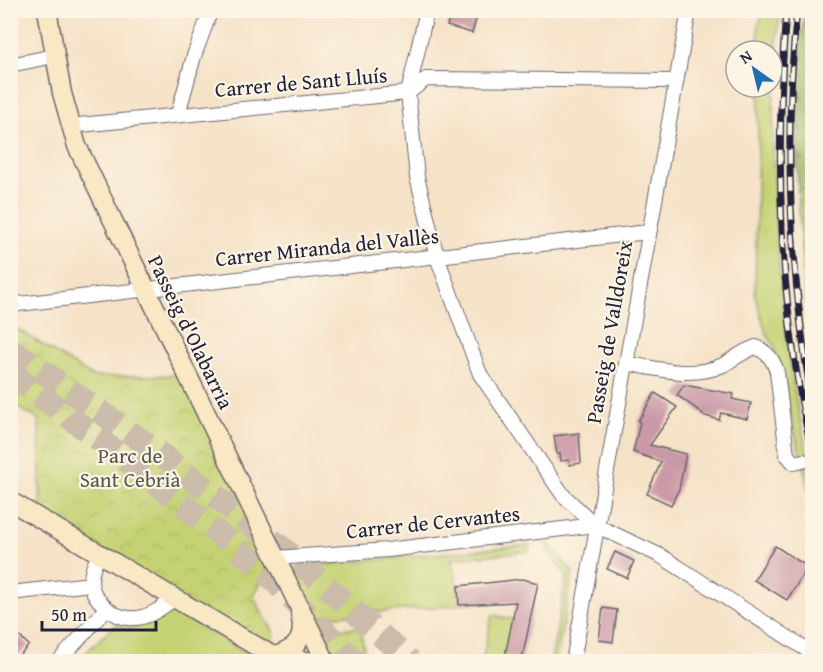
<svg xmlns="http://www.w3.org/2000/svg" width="823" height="672" font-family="'Gentium Book Plus',serif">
<defs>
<pattern id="forest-firs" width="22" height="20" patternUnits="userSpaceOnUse" patternTransform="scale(1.5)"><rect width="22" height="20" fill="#9cb465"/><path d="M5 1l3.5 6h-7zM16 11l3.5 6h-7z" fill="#7f9254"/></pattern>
<pattern id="park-crowns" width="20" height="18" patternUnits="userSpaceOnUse" patternTransform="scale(1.5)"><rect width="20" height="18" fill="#c5d273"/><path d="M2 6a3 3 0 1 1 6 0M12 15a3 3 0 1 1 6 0" fill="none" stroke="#a9b464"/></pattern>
</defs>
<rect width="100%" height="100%" fill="#fcf5e5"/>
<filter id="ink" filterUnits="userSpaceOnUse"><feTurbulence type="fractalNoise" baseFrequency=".0167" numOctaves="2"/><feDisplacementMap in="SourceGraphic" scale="12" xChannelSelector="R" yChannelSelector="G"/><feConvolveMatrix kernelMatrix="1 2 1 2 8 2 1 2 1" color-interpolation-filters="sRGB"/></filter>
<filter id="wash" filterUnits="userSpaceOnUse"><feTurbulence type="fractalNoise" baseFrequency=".008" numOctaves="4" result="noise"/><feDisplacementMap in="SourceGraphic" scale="24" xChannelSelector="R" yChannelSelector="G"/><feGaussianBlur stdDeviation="1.35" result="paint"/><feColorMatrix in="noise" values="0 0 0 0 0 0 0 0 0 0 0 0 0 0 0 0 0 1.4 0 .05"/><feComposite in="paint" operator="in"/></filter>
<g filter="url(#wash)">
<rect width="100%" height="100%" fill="#f5e2c7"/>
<g fill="#c5d273" stroke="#747a57" stroke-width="1.5">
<path d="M763,11H780C766,128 775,248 790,365C796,411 812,456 812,503L774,345L766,333L755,296L759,87H772V51H759L758,26Z"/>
<path d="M548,543L573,572L556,661H551L567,575L547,551Z"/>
<path d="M530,545L529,551L451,559L458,586L459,605L313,618L292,571L297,567Z"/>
<path d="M173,610L260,661H77L115,625C139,632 154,623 173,610Z"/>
<path d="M492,615L513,619L505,655L535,661L482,662Z"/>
<path d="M360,627L364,648L340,659L335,650L330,651L318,631Z"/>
</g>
<path fill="url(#forest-firs)" stroke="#5f6b50" stroke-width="1.5" d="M805,11H812V355C798,241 790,125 805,11Z"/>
<path fill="url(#park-crowns)" stroke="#747a57" stroke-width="1.5" d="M11,325L93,377L186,375L275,558L253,596L274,633L275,656L41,519L39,420L11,403Z"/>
<g id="blocks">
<g fill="#ca99a7">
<path d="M452,10H479L472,33L447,26Z"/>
<path d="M684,385L734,394L732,399L751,403L747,419L721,413L719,420L702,415V413L677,395Z"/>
<path d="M655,393L677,407L650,445L686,454L679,489L671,505L647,494L661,462L633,452L640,423L638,421Z"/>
<path d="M579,433L581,463L570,465L569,460L561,461L560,454H557L554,436Z"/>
<path d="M775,546L808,567L787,600L754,580Z"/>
<path d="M615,552L634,561L627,578L607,569Z"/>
<path d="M523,579L538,583L522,659L505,656L516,602L459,605L458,586Z"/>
<path d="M603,608L617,610L613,642L599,640Z"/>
<path d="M10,628L29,645L13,662H10Z"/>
</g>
</g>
</g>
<g filter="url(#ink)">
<use href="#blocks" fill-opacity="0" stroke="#6c656c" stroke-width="1.5"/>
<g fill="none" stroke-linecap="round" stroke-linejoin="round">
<g stroke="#cbbcab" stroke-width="24" stroke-dasharray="24 12" stroke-linecap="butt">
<path d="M10,349L158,452L291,555L411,662"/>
<path d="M10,373L140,470L266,572L355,662"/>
</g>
<g stroke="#6c656c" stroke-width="16">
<g id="street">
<path d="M427,10L408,93L417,177L437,257L480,374L563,495L595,525L661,556L812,653"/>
<path d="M10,65L54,56"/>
<path d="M178,114L194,56L211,10"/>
<path d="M69,126L408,93L426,79L676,81"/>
<path d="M10,305L648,232"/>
<path d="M626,363C657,369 693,379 723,365C734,359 743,351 756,347C768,353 773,359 777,372L787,455L794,463L803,461"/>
<path d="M99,554C95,563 91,571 91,581C91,598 112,617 129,618C146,620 162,608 175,598"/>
<path d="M275,558L388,550L595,525"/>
<path d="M10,593L91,584"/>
<path d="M58,662L106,609"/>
<path d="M573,662L689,10"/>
</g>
</g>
<g stroke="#6c656c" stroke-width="21">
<g id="secondary">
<path d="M47,10L62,93L77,146L326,662"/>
<path d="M10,501L283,662"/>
<path d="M275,656C298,649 306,638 300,614"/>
<path d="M277,657L313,662"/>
</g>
</g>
<use href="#street" stroke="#fff" stroke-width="14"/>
<use href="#secondary" stroke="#fae7c3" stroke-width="18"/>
<g stroke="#22223b" stroke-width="7">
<g id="rail">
<path d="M786,10C775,158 778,306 812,451"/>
<path d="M797,10C783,142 790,272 812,402"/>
</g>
</g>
<use href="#rail" stroke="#fcf5e5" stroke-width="4.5" stroke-dasharray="14" stroke-linecap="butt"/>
</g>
</g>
<g text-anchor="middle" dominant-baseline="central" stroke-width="4.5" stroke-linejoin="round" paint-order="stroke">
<g font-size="21" fill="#22223b" stroke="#fcf5e5">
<text transform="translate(301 82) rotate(-5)">Carrer de Sant Lluís</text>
<text transform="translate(327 247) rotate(-6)">Carrer Miranda del Vallès</text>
<text transform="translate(191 332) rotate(64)">Passeig d'Olabarria</text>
<text transform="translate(609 332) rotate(-80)">Passeig de Valldoreix</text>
<text transform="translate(433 522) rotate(-6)">Carrer de Cervantes</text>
</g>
<g font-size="21" fill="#53574c" stroke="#fcf5e5">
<text x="130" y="455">Parc de<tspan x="130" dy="24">Sant Cebrià</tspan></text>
</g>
</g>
<rect width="823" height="672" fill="none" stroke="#fcf5e5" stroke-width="36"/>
<g transform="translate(754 69) rotate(326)"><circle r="28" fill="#fcf5e5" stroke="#a5a1a1" stroke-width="1.5"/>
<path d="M0-4.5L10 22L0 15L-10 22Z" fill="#1f6fb2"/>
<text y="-9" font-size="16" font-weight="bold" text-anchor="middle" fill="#22223b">N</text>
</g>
<path d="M42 621v9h114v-9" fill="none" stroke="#22223b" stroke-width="3"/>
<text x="51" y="621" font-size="18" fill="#22223b" stroke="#fcf5e5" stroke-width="4.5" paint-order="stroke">50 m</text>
</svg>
